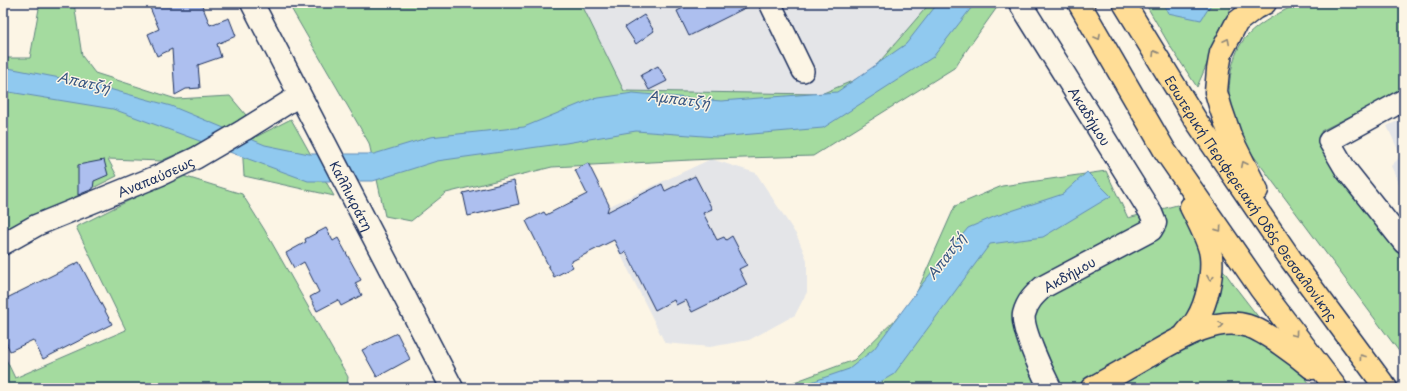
<svg xmlns="http://www.w3.org/2000/svg" width="1407" height="391" font-family="'Playpen Sans',sans-serif">
<rect width="100%" height="100%" fill="#fcf5e5"/>
<filter id="ink" filterUnits="userSpaceOnUse"><feTurbulence type="fractalNoise" baseFrequency=".025" numOctaves="2"/><feDisplacementMap in="SourceGraphic" scale="8" xChannelSelector="R" yChannelSelector="G"/><feConvolveMatrix kernelMatrix="1 2 1 2 8 2 1 2 1" color-interpolation-filters="sRGB"/></filter>
<g filter="url(#ink)">
<g fill="#e4e5e8">
<path d="M581,3H930L869,74L821,94L624,91Z"/>
<path d="M1404,118V194L1391,166L1401,156L1387,126Z"/>
<path d="M711,159L756,173L797,236L807,260V292L795,315L749,340L710,347L665,343L599,211Z"/>
</g>
<g fill="#a4db9f" stroke="#60857e">
<path d="M40,3H74L82,56L95,73L176,99L230,96L251,121L161,161L108,159L117,176L3,233V58H30Z"/>
<path d="M288,3H462L464,6L469,3H581L624,91L821,94L869,74L930,3H997L998,6L954,68L813,156L711,159L552,167L446,193L411,221L385,216L369,143Z"/>
<path d="M1145,3H1233L1197,87L1170,46Z"/>
<path d="M1299,3H1404V89L1321,131L1332,159L1404,258V358L1244,143C1239,132 1233,120 1230,109C1227,87 1231,52 1247,36C1262,21 1281,12 1299,3Z"/>
<path d="M291,119L334,196L244,176L242,144Z"/>
<path d="M1106,171L1128,218L1177,205L1236,288L1313,388H778L854,360L912,303L955,206L1002,186Z"/>
<path d="M180,175L242,194L264,229L348,377L347,388H3V353L15,378L126,330L76,227Z"/>
</g>
<g fill="#90c9ef" stroke="#618bb5">
<path d="M938,3H975L933,57L823,128L717,137L636,131L566,143L437,161L373,181H308L113,109L3,91V67L91,84L171,106L265,145L309,154H374L430,137L524,127L592,99L633,93L721,101L837,92L906,44Z"/>
<path d="M1163,3H1212L1201,20L1168,13Z"/>
<path d="M1087,172L1111,196L1043,237L990,244L894,374L870,388H794L849,369L874,349L923,283L968,228L996,216L1063,194Z"/>
</g>
<g fill="#adbfef" stroke="#1b2f5e">
<path d="M148,3H201L210,25L229,18L236,36L217,44L221,57L198,65L200,88L186,89L175,95L172,49L157,56L148,34L159,29Z"/>
<path d="M693,3H755L689,36L677,11Z"/>
<path d="M644,15L654,31L636,44L625,27Z"/>
<path d="M658,66L667,81L649,90L641,75Z"/>
<path d="M104,160L108,175L94,181L93,189L78,195V165Z"/>
<path d="M588,163L609,205L607,212L662,184L665,191L695,176L712,209L703,213L717,240L724,237L726,240L732,236L747,265L739,269L747,285L692,312L686,300L676,305L674,300L655,310L626,252L621,254L614,240L570,262L573,267L554,277L526,221L544,212L546,215L587,194L575,170Z"/>
<path d="M514,181L519,204L468,216L463,193Z"/>
<path d="M326,228L333,241L338,238L361,280L355,283L362,295L341,306L338,300L317,311L310,297L319,292L304,262L294,268L286,253L306,242L305,239Z"/>
<path d="M79,262L112,324L43,359L33,340L10,351L3,336V300Z"/>
<path d="M397,333L410,359L377,377L362,350Z"/>
</g>
<g fill="none" stroke-linecap="round" stroke-linejoin="round">
<g stroke="#1b2f5e" stroke-width="24">
<g id="minor">
<path d="M770,3L803,71"/>
<path d="M1404,100L1329,141L1346,170L1404,243"/>
<path id="s1" d="M3,244L37,225L160,175L196,158L244,130L300,95"/>
</g>
</g>
<g stroke="#1b2f5e" stroke-width="25">
<g id="tertiary">
<path id="s2" d="M252,3L452,388"/>
<path id="s3" d="M1020,3L1151,213L1155,223L1151,230L1043,287C1034,295 1027,302 1024,314C1021,328 1043,374 1050,388"/>
</g>
</g>
<g stroke="#1b2f5e" stroke-width="25">
<g id="trunk">
<path d="M1079,3L1165,151L1260,288L1336,388"/>
<path id="s4" d="M1124,3L1197,122L1292,261L1386,388"/>
<path d="M1257,190L1231,138L1221,109L1216,92L1218,70L1221,53L1237,22L1255,8L1265,3"/>
<path d="M1184,336C1188,330 1194,325 1197,319C1207,303 1213,274 1211,256C1210,243 1197,219 1191,207"/>
<path d="M1092,388C1110,378 1128,368 1145,358C1174,342 1214,315 1248,326C1265,331 1298,356 1312,368"/>
</g>
</g>
<use href="#minor" stroke="#fcf5e5" stroke-width="21"/>
<use href="#tertiary" stroke="#fcf5e5" stroke-width="22"/>
<use href="#trunk" stroke="#ffdd96" stroke-width="22"/>
</g>
<defs><path id="oneway-chevron" d="M-2-3.5L2.5 0L-2 3.5" fill="none" stroke-width="1.6" stroke-linecap="round" stroke-linejoin="round"/></defs>
<g stroke="#8d867a">
<use href="#oneway-chevron" transform="translate(1098 37) rotate(60)"/>
<use href="#oneway-chevron" transform="translate(1227 41) rotate(-63)"/>
<use href="#oneway-chevron" transform="translate(1155 53) rotate(-121)"/>
<use href="#oneway-chevron" transform="translate(1244 164) rotate(-116)"/>
<use href="#oneway-chevron" transform="translate(1219 229) rotate(55)"/>
<use href="#oneway-chevron" transform="translate(1210 278) rotate(99)"/>
<use href="#oneway-chevron" transform="translate(1221 325) rotate(-8)"/>
<use href="#oneway-chevron" transform="translate(1295 334) rotate(53)"/>
<use href="#oneway-chevron" transform="translate(1362 357) rotate(-126)"/>
</g>
</g>
<g text-anchor="middle" dominant-baseline="central" stroke-width="3" stroke-linejoin="round" paint-order="stroke">
<g font-size="13" fill="#1b2f5e" stroke="#fcf5e5">
<text stroke="none"><textPath href="#s3" startOffset="133">Ακαδήμου</textPath></text>
<text stroke="none"><textPath href="#s1" startOffset="167">Αναπαύσεως</textPath></text>
<text stroke="none"><textPath href="#s2" startOffset="217">Καλλικράτη</textPath></text>
<text stroke="none"><textPath href="#s4" startOffset="233">Εσωτερική Περιφερειακή Οδός Θεσσαλονίκης</textPath></text>
<text transform="translate(1069 274) rotate(-29)">Ακδήμου</text>
</g>
<g font-size="14" font-style="italic" fill="#385682" stroke="#fcf5e5">
<text transform="translate(84 82) rotate(13)">Απατζή</text>
<text transform="translate(679 99) rotate(7)">Αμπατζή</text>
<text transform="translate(946 256) rotate(-52)">Απατζή</text>
</g>
</g>
<rect width="1407" height="391" fill="none" stroke="#fcf5e5" stroke-width="16"/>
<rect x="8" y="8" width="1391" height="375" fill="none" stroke="#1b2f5e" stroke-width="1.5" filter="url(#ink)"/>
</svg>
